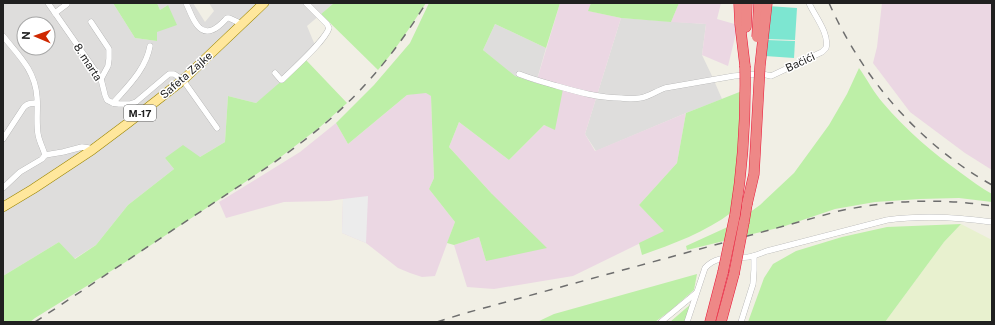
<svg xmlns="http://www.w3.org/2000/svg" width="995" height="325" font-family="'Public Sans',sans-serif">
<rect width="100%" height="100%" fill="#f1efe5"/>
<g fill="#dedddc" fill-rule="evenodd">
<path d="M3,3H113L135,38L157,41V32L168,5L160,10L157,3H193L205,22L214,11L209,3H334L307,26L317,50L271,91L256,103L228,96L225,142L200,157L165,158L174,169L128,205L96,245L74,259L59,242L3,276ZM24,24H48V48H24Z"/>
<path d="M621,18L706,24L702,55L712,76L722,99L686,113L596,151L585,134Z"/>
<path d="M495,24L546,48L536,83L514,76L483,50Z"/>
</g>
<g fill="#ebd7e3">
<path d="M560,3H591L589,11L621,18L585,134L595,151L686,113L677,163L639,205L665,231L573,276L494,289L467,287L454,245L479,237L486,261L492,194L449,147L459,122L509,160L544,125L555,129L536,83Z"/>
<path d="M679,3H721L717,19L738,25L728,66L702,55L706,24L671,22Z"/>
<path d="M882,3H992V170L965,153L910,112L873,63L877,47Z"/>
<path d="M426,92L431,96L434,178L429,189L455,222L435,276L422,277L410,273L398,268L366,243L342,233L343,199L329,201L284,202L226,218L219,202L300,152L336,123L348,144L407,95Z"/>
</g>
<path fill="#e8f1cf" d="M961,224L992,240V322H885L944,242Z"/>
<g fill="#bdefa7">
<path d="M113,3H157L160,10L168,5L177,25L157,32V41L135,38Z"/>
<path d="M334,3H426C411,26 396,49 378,70L321,14Z"/>
<path d="M429,3H560L546,48L495,24L483,50L515,76L536,83L563,89L555,130L544,125L509,160L459,122L449,147L492,194L547,248L486,261L479,237L454,245L447,243L455,222L429,189L434,178L431,96L426,93L407,95L348,144L336,123L374,85L410,43Z"/>
<path d="M591,3H679L671,22L621,18L588,11Z"/>
<path d="M306,60L347,103L320,127L278,159L238,187L124,263L35,318L30,322H3V276L59,242L75,259L96,245L128,205L174,169L165,158L183,145L200,157L225,142L228,96L256,103Z"/>
<path d="M859,68C867,79 874,93 883,103C906,130 933,153 961,173C971,180 981,188 992,194V202L959,198L920,199L875,202L835,209L782,227L687,250L686,246L732,225L760,205L794,173L829,125L847,94Z"/>
<path d="M742,91L738,160L732,212C706,232 673,244 642,255L639,243L664,231L639,205L677,163L686,113Z"/>
<path d="M961,224L944,242L885,322H748L764,278L773,264L796,251L842,237L887,227Z"/>
<path d="M697,274L694,290L671,310L655,322H537L554,314Z"/>
<path d="M692,303L685,322H670Z"/>
</g>
<g fill="#7de6d1">
<path d="M768,6L797,8L795,40L766,39Z"/>
<path d="M766,40L795,41L794,58L765,56Z"/>
</g>
<path fill="#ececec" d="M368,196L366,243L342,233L343,199Z"/>
<g fill="none" stroke-linecap="round" stroke-linejoin="round">
<g stroke="#a7a7a7" stroke-width="6">
<g id="street">
<path d="M48,3L101,79L105,95L107,100L113,103L119,104H130L136,102L169,74H174L183,80L217,128"/>
<path d="M186,3C191,13 197,36 212,30C218,28 223,22 227,18H229L242,24"/>
<path d="M55,13L67,4V3"/>
<path d="M91,22L109,49V59L108,66L101,79"/>
<path d="M3,36C19,56 35,70 37,97C38,109 36,122 38,134C39,141 43,148 45,155"/>
<path d="M275,73L281,80H282C294,68 325,41 329,28L327,24L306,3"/>
<path d="M519,74C531,79 544,82 557,86C578,92 599,98 621,98C627,99 634,99 640,98C649,97 656,91 665,88L734,76L762,74L771,76L822,52L826,48C830,34 814,15 809,3"/>
<path d="M113,103C128,86 146,69 150,46"/>
<path d="M3,139L24,107C28,103 32,103 37,103"/>
<path d="M45,155L63,152L82,147L89,148L92,150"/>
<path d="M3,188L20,172L42,159L45,155"/>
<path d="M661,322L696,293"/>
<path d="M687,322L705,268C716,255 734,258 748,257C755,256 761,253 767,251L887,220C922,215 957,217 992,222"/>
<path d="M741,322L753,284L754,270V256"/>
</g>
</g>
<g stroke="#9b8500" stroke-width="10">
<path id="primary" d="M3,207L33,189L92,150L128,123L183,80L264,3"/>
</g>
<g stroke="#e91838" stroke-width="11">
<g id="highway">
<path d="M739,3L740,24L745,66"/>
<path d="M746,27L747,3"/>
<path d="M744,222L747,204"/>
<path d="M710,322L723,272"/>
<path d="M721,322L734,274"/>
</g>
</g>
<use href="#street" stroke="#fff" stroke-width="5.5"/>
<use href="#primary" stroke="#ffe79c" stroke-width="9"/>
<use href="#highway" stroke="#ee8887" stroke-width="10"/>
<g stroke="#6e6e6e" stroke-width="1.5" stroke-dasharray="8 8" stroke-linecap="butt">
<path d="M829,3C863,79 919,144 992,185"/>
<path d="M35,322C88,287 141,251 194,216C237,187 281,160 321,127C363,92 398,49 426,3"/>
<path d="M437,322L462,314L839,211C891,200 940,198 992,206"/>
</g>
<g stroke="#e91838" stroke-width="11" stroke-linecap="butt">
<g id="highway-bridge">
<path d="M757,37L759,3"/>
<path d="M747,204L754,174L760,66L767,3"/>
<path d="M723,272C727,253 731,234 735,215C743,166 746,116 745,66"/>
<path d="M734,274L744,222"/>
</g>
</g>
<use href="#highway-bridge" stroke="#ee8887" stroke-width="10"/>
</g>
<g text-anchor="middle" dominant-baseline="central" stroke-width="3" stroke-linejoin="round" paint-order="stroke">
<rect fill="#fff" stroke="#636363" stroke-width="1" x="124" y="105" width="32" height="16" rx="3"/>
<g font-size="10" font-weight="bold" fill="#202020">
<text x="140" y="113">M-17</text>
</g>
<g font-size="11" fill="#202020" stroke="#fff">
<text transform="translate(88 62) rotate(57)">8. marta</text>
<text transform="translate(800 62) rotate(-25)">Bačići</text>
<text transform="translate(186 75) rotate(-41)">Safeta Zajke</text>
</g>
</g>
<rect width="995" height="325" fill="none" stroke="#202020" stroke-width="8"/>
<g transform="translate(36 36) rotate(272)"><circle r="19" fill="#ffffff" stroke="#a6a6a6"/>
<path d="M0-3L7 15L0 10L-7 15Z" fill="#cf2800"/>
<text y="-6" font-size="11" font-weight="bold" text-anchor="middle" fill="#202020">N</text>
</g>
</svg>
